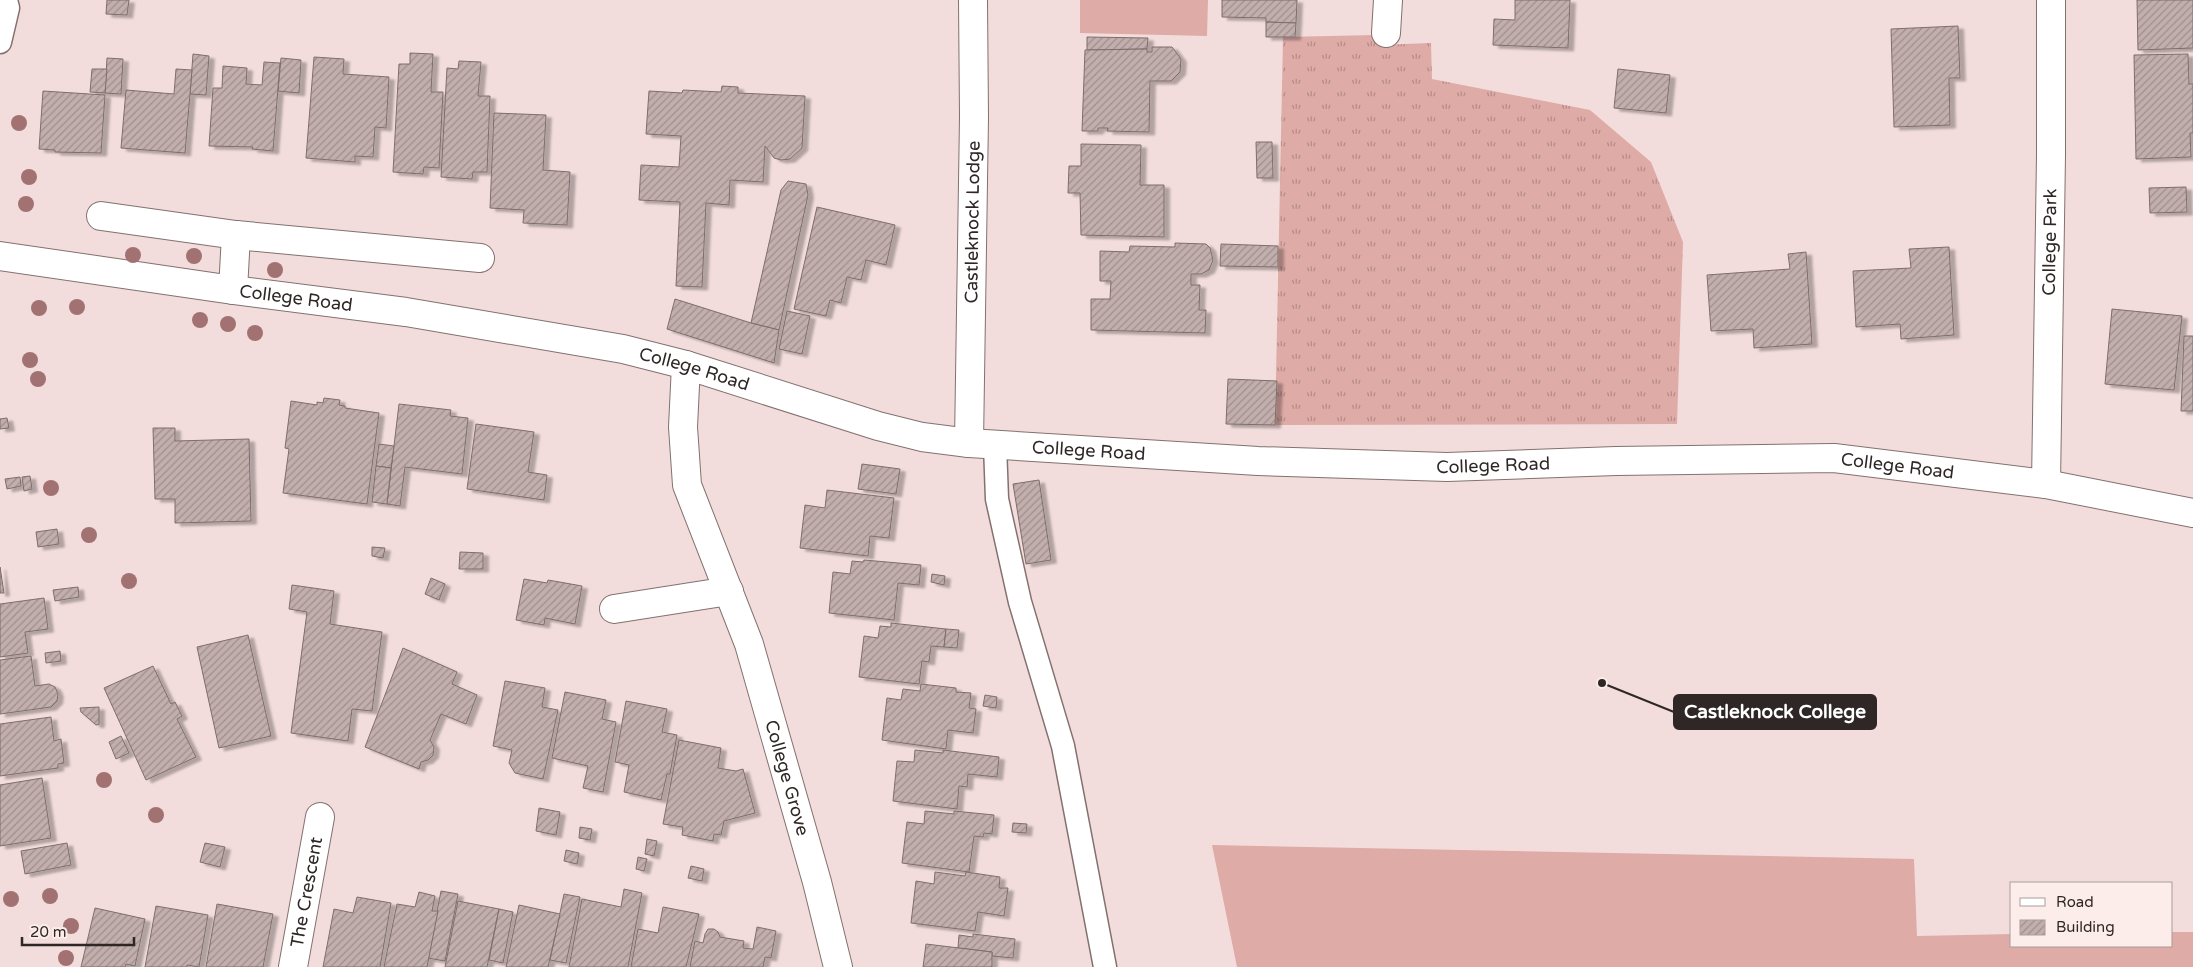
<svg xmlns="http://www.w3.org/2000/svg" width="2193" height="967" font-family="'Varela Round',sans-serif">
<defs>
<pattern id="grass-tufts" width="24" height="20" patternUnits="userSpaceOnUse" patternTransform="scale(1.25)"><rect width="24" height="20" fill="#dfaba7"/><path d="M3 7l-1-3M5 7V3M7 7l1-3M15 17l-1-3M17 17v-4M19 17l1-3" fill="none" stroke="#b58b88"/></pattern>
<pattern id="building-hatch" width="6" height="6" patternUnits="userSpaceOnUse" patternTransform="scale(1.25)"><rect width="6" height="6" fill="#c2afad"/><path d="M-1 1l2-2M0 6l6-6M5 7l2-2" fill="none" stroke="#9e8e8d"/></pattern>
<filter id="shadow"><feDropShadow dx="5.5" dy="3" stdDeviation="1" flood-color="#0004"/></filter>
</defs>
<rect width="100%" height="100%" fill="#f2dddc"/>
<path fill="url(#grass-tufts)" d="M1375,35L1379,45L1431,43L1432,79L1590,110L1651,162L1683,242L1677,424L1275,425L1283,37Z"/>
<g fill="#dfaba7">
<path d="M1080,0H1208L1207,36L1080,33Z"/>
<path d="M1212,845L1914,859L1917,936L2012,934V946H2172V932H2193V967H1237Z"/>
</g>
<g fill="url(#building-hatch)" stroke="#7f6d6b" filter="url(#shadow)">
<path d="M107,0H129L127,15L106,14Z"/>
<path d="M1222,0H1297L1296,23L1266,22V18L1222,17Z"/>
<path d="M1515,0H1570L1568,48L1493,45L1494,19L1515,20Z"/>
<path d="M2137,0H2193V48L2138,50Z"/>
<path d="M1266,22L1296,23L1295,37H1266Z"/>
<path d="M1958,26L1960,78H1949L1950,125L1894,127L1891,29Z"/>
<path d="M1087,37L1148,38L1147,49L1087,50Z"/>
<path d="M1152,47H1172L1181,59L1180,72L1171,81H1150L1149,132L1107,131L1108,128H1098V131H1082L1085,50L1147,49V52H1152Z"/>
<path d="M410,53L433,54L431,92H443L439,168L424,167L423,174L393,172L399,64H410Z"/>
<path d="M193,54L209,56L206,95L190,94Z"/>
<path d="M2188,54L2189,84H2193V133H2190L2191,157L2136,159L2134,55Z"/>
<path d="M314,57L344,59L343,74L389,77L386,128L375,127L373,157L355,156V162L306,158Z"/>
<path d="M107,58L123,59L121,94L105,93Z"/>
<path d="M281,58L301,60L299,93L278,91Z"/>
<path d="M459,61L481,62L478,96H490L487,172H473L472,179L441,177L447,68L458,69Z"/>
<path d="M264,62L280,63L273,151L252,149L253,147L209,146L213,88H222L223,66L247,68L246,84L262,85Z"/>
<path d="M92,69H107L105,93L90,92Z"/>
<path d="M176,69L192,70L185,153L121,148L126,90L174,94Z"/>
<path d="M1618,69L1670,75L1666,113L1614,108Z"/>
<path d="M722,86L738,87V93L805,96L802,148L790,159L781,160L774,158L765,146L763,182L730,180L729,205L706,203L702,287L676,286L680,202L639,200L641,165L679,167L681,136L646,134L649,91L682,93L683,90L721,92Z"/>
<path d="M43,91L105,95L101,153L55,152V150L39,149Z"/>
<path d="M494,113L546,115L543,170L570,172L567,225L523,223L524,210L490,208Z"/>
<path d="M1256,142H1272L1273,178H1257Z"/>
<path d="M1081,144L1141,145L1140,185H1164V237L1081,235L1080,193H1068L1069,166H1081Z"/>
<path d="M788,181L806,184L808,195L779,330L751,323L781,190Z"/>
<path d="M2186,187L2187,212L2150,213L2149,188Z"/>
<path d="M817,207L895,225L886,265L866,260L861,280L847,277L841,303L830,300L826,316L794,309Z"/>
<path d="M1175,243L1206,244L1210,248L1213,260L1209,270L1201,274H1191V285H1200L1199,310H1206L1205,333L1091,330V299H1110L1111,281H1100V251L1129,252L1130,246L1175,247Z"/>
<path d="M1221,244L1278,246V267L1220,266Z"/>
<path d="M1949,247L1954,335L1901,339L1900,324L1856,327L1853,271L1911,268L1909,249Z"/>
<path d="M1806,252L1812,344L1754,348L1753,329L1711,331L1707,275L1790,269L1788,254Z"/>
<path d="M675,299L751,323L779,330L774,363L667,329Z"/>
<path d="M2112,309L2182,316L2174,390L2105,384Z"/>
<path d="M787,311L810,316L802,354L779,349Z"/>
<path d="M2184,336H2193V411H2181Z"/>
<path d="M1228,379L1277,381L1275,425L1226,424Z"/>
<path d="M324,398L340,400L339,405L345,406V408L379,413L367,504L283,493L289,449L285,448L291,401L317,405V402L323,403Z"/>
<path d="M399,404L451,410L450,416L468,418L462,474L405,467L400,506L387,504Z"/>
<path d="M7,418L9,428L0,429V419Z"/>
<path d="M476,424L534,432L528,472L547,475L544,500L467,489Z"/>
<path d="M153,428H175V441L249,439L251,521L175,523V499H155Z"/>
<path d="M379,444L394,446L391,468L376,466Z"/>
<path d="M862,464L900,469L896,494L858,489Z"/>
<path d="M376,466L391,468L387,504L372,502Z"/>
<path d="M30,476L32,489L24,491L22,477Z"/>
<path d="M20,477L21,486L7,489L5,479Z"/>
<path d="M1039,480L1051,560L1026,564L1013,484Z"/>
<path d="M827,490L894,498L889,538L870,536L868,556L800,548L805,505L825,508Z"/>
<path d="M57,529L59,544L38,547L36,532Z"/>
<path d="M372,547L385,548L383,558L372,556Z"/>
<path d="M460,552L483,553V569H459Z"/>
<path d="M864,560L921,565L919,585L898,583L894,620L829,613L833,572L850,574L852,561L863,562Z"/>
<path d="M0,567L4,593H0Z"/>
<path d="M932,574L945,576L944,585L931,582Z"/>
<path d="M431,578L445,584L439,600L425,594Z"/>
<path d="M524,579L547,583L548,580L582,586L575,624L545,618L544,625L516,620Z"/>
<path d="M292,585L334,591L330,624L382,632L372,711L352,709L348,741L291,733L307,612L289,609Z"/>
<path d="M78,587L79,597L55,601L53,590Z"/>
<path d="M44,598L48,629L25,632L28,653L0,657V604Z"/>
<path d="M891,623L946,629L944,647L931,646L929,662L922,661L919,684L859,677L864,636L878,638L880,626L891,627Z"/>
<path d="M946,629L959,630L957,648L944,647Z"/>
<path d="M248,635L271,736L219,748L197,647Z"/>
<path d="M403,648L457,672L452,684L477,695L466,724L441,714L430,740L434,747L433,755L428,760L421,762L419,769L365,747Z"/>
<path d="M60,651L61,661L46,663L45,653Z"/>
<path d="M31,656L35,686L49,684L55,687L58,694L57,701L51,707L0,714V660Z"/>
<path d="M153,666L171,704L175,702L182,716L177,719L196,757L146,780L104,688Z"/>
<path d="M505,681L545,688L542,707L558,710L543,779L515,773L509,763L512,750L493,746Z"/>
<path d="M921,684L956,688V692L971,693L969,708L976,709L973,733L948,730L946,749L882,740L887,698L901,700L903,689L920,691Z"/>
<path d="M565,692L606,700L602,719L616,722L603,792L583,788L588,766L552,758Z"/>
<path d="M985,695L997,697L996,708L983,706Z"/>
<path d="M626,701L667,709L662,732L677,735L670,774H667L661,800L624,792L629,765L615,762Z"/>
<path d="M99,707V724L96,725L81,712L80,708Z"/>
<path d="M51,717L54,741L61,739L64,763L58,764V768L0,776V724Z"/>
<path d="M121,736L129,753L116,759L109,742Z"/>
<path d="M679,740L721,748L718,768L736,771L743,769L755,813L724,821L721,835L714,834L713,841L682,835L683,827L663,824Z"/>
<path d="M915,750L943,753V750L999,757L997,777L968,774L967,787L959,786L957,809L893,801L897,761L914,762Z"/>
<path d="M42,778L51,838L0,846V785Z"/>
<path d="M539,808L560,812L556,835L536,831Z"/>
<path d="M925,811L954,814V811L994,815L992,834L984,833L983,837L974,836L969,872L902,863L907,822L924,824Z"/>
<path d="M1013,823L1027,824L1026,833L1012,832Z"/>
<path d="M580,827L592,829L590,840L579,838Z"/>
<path d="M647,839L657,841L654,856L645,854Z"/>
<path d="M67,843L71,865L25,874L21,851Z"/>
<path d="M205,843L225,847L220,867L200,862Z"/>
<path d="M566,850L579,853L577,864L564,861Z"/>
<path d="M638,857L647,859L644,871L636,869Z"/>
<path d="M691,866L704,869L702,881L688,878Z"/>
<path d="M935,872L965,876L966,872L1000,877L999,888H1008L1004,916L978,912L975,931L911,923L916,881L934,884Z"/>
<path d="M624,889L642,893L628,967H569L582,899L621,907Z"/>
<path d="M441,891L458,894L445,961L428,958Z"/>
<path d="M419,892L435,896L432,911H438L427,967H384L397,904L415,907Z"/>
<path d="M564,894L580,897L566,963L550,960Z"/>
<path d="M357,897L391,903L380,967H323L334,909L353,913Z"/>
<path d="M458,901L499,909L487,967H445Z"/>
<path d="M217,904L273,914L263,967H206Z"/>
<path d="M519,905L560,914L548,967H506Z"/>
<path d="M156,906L208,915L199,967L187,965V967H145Z"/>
<path d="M663,907L699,914L686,967H631L638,929L658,933Z"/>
<path d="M95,908L145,919L135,966L126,964L125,967H81Z"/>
<path d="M499,909L513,912L503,963L489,960Z"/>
<path d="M757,927L776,931L771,958L765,957L763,967H690L695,941L703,943L705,934L708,929H714L718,932L720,937L744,941L743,948L753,949Z"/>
<path d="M973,934L1015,939L1013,958L992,956V952L958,948L959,935L973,937Z"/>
<path d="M926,944L992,952V967H923Z"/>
</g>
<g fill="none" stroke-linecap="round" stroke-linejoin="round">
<g stroke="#83716f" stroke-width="25">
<g id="lane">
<path d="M0,42L8,8L6,0"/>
<path d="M995,445L997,499L1020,602L1063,746L1105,967"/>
</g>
</g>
<g stroke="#83716f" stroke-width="30">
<g id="street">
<path d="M1386,33L1388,0"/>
<path d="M101,216L236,235L480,258"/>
<path d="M233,290L236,235"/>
<path id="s1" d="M686,365L683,427L687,485L749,644L817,882L838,967"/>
<path id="s2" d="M969,443L974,117L973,0"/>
<path id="s3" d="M2046,484L2051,155V0"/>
<path d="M614,609L729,591"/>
<path id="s4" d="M293,967L320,817"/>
</g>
</g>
<g stroke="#83716f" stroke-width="30">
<g id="secondary">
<path id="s5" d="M0,256L233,290L406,312L623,349L686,365L878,426L922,437L969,443L1258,461L1447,467L1616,461L1834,458L2046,484L2193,513"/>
</g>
</g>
<use href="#lane" stroke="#fff" stroke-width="22"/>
<use href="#street" stroke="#fff" stroke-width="28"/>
<use href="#secondary" stroke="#fff" stroke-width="28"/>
</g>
<g fill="#a27272">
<circle cx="19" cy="123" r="8"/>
<circle cx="29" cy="177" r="8"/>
<circle cx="26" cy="204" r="8"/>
<circle cx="133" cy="255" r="8"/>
<circle cx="194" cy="256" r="8"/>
<circle cx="275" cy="270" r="8"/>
<circle cx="77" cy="307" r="8"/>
<circle cx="39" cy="308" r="8"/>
<circle cx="200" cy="320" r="8"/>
<circle cx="228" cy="324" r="8"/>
<circle cx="255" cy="333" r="8"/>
<circle cx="30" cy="360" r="8"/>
<circle cx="38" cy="379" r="8"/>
<circle cx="51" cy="488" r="8"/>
<circle cx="89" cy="535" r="8"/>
<circle cx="129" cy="581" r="8"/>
<circle cx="104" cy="780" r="8"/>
<circle cx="156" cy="815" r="8"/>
<circle cx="50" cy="896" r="8"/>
<circle cx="11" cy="899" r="8"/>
<circle cx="71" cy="926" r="8"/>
<circle cx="66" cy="958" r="8"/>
</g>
<g text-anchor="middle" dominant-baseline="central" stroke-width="4" stroke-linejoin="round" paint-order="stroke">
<g font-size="18" fill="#2e2726" stroke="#fcecea">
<text stroke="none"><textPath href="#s2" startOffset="221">Castleknock Lodge</textPath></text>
<text stroke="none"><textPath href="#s3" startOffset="242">College Park</textPath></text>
<text stroke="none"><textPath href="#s5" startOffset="299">College Road</textPath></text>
<text stroke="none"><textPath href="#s5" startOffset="704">College Road</textPath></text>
<text stroke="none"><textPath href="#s5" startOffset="1109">College Road</textPath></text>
<text stroke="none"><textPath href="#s5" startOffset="1514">College Road</textPath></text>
<text stroke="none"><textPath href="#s5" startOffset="1919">College Road</textPath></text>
<text stroke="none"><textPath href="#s1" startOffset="430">College Grove</textPath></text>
<text stroke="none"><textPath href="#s4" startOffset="76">The Crescent</textPath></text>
</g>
</g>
<path fill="none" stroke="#2e2726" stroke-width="2" d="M1602 683L1674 712"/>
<circle fill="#2e2726" stroke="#fcecea" stroke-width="2" cx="1602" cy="683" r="5"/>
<rect fill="#2e2726" stroke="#2e2726" stroke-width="2" x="1674" y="695" width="202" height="34" rx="5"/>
<g font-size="19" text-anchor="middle" font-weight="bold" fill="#fff">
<text x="1775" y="718">Castleknock College</text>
</g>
<rect x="2010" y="882" width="162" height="65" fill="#fcecea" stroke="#aa9d9c"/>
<rect x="2020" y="898" width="25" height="8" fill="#ffffff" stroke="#aa9d9c"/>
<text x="2056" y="907" font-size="15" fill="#2e2726">Road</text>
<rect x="2020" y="920" width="25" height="15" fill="url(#building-hatch)" stroke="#aa9d9c"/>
<text x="2056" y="932" font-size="15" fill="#2e2726">Building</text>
<path d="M22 937v8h112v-8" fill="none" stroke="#2e2726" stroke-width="2.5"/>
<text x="30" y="937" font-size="15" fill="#2e2726" stroke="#fcecea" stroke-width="4" paint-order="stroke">20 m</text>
</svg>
